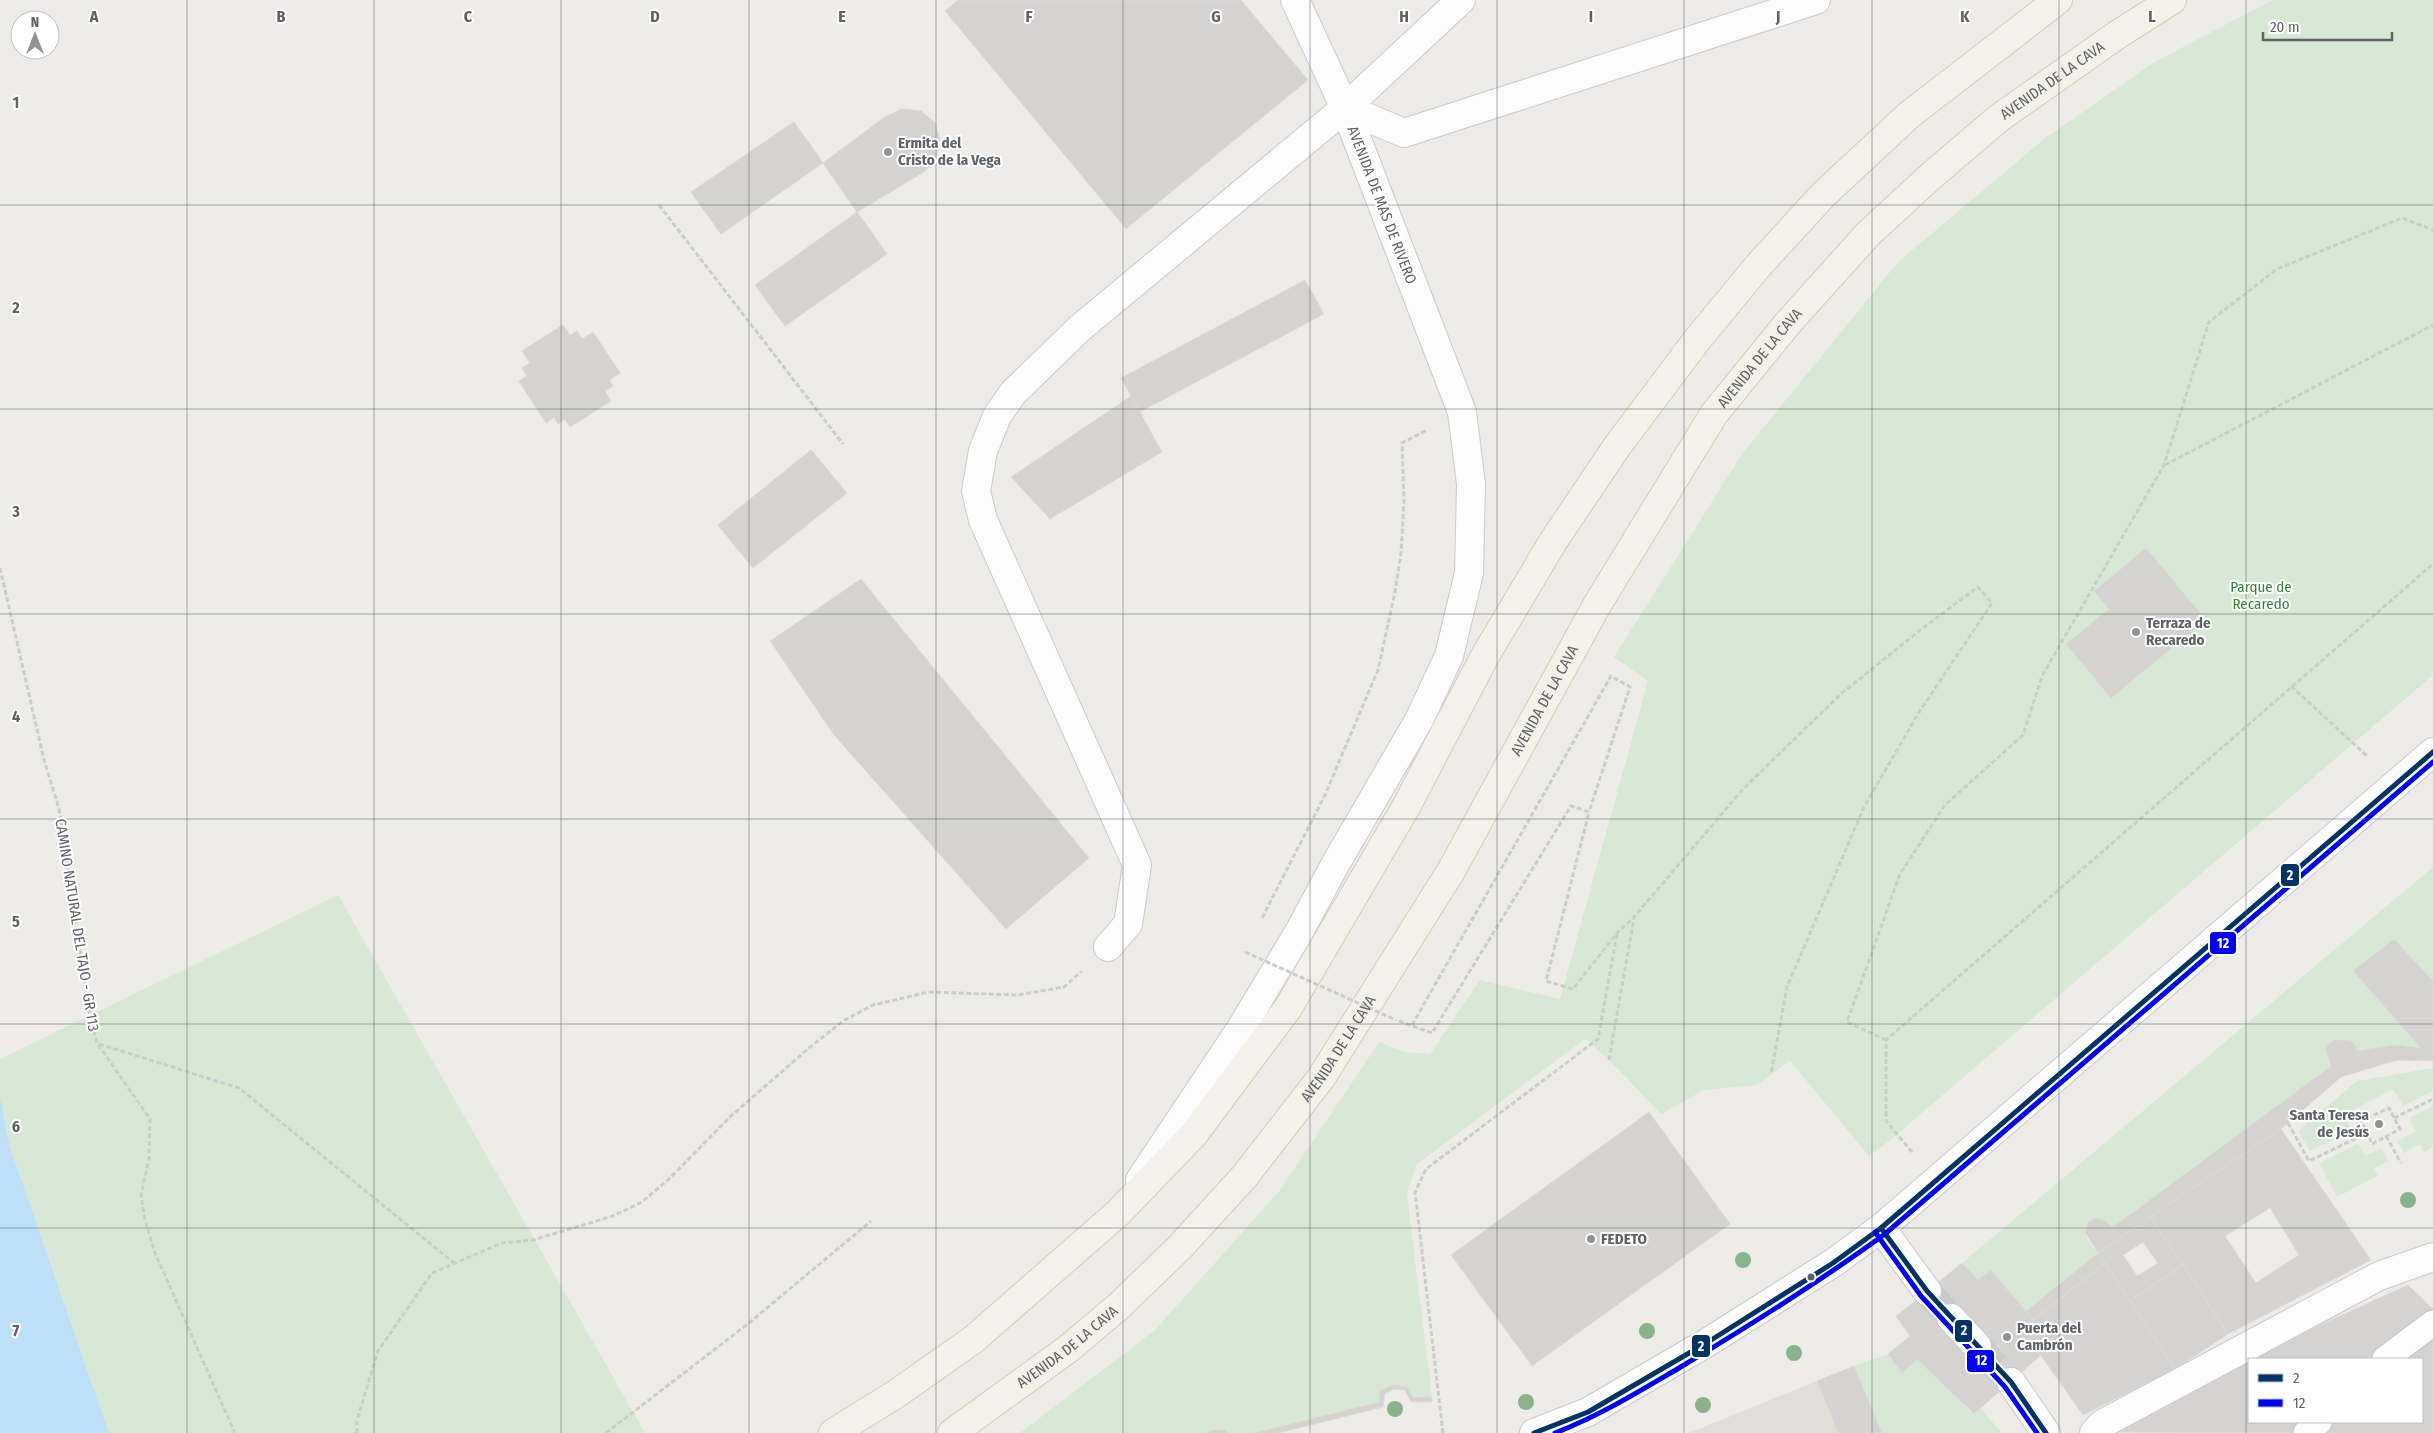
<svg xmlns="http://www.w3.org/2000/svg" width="2433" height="1433" font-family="'Fira Sans Condensed',sans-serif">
<rect width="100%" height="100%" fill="#eeece8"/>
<path fill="#e1ded8" d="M1854,1366L1882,1433H1689L1817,1381Z"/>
<g fill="#d7e9d4">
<path d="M2273,0H2433V675L1889,1141L1869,1156L1790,1061L1757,1085L1704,1090L1661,1114L1609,1060L1585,1039L1416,1165L1407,1194L1432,1397H1413L1407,1387L1393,1385L1381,1391L1379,1402L1254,1433H1229L1225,1430L1207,1433H1020L1155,1330L1280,1190L1379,1042L1405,1052L1430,1054L1480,980L1560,999L1648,681L1614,657L1742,454L1898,262L2044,139L2156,61Z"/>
<path d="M2433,867V981L2421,1048L2395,1045L2357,1051L2355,1045L2350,1040C2330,1036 2321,1049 2331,1066L2113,1227C2105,1218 2082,1213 2085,1233C2086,1240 2093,1247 2098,1253L2026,1311L1991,1270L1978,1280L1962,1263Z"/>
<path d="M338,895L645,1433H109L10,1147L0,1097V1059Z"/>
<path d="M2433,1068V1091L2403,1106L2393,1089L2344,1115L2352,1131L2310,1151L2298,1131L2357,1081Z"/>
<path d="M2433,1106V1147L2424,1152L2420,1144L2404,1153L2398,1141L2416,1131L2409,1118Z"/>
<path d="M2358,1144L2365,1156L2382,1148L2388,1161L2374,1168L2378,1176L2337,1197L2319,1163Z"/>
<path d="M1888,1354L1902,1373L1917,1359L1973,1414L1980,1408L2002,1433H1882L1854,1366Z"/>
</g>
<path fill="#bddff7" d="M0,1097L10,1147L109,1433H0Z"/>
<g fill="#d5d3d1" stroke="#dddbd8" fill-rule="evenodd">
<path d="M958,0H1241L1308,80L1126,229L945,11Z"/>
<path d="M902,109L921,111L935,123L940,141L935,162L922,173L857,212L823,163L885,117Z"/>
<path d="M902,109L921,111L935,123L940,141L935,162L922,173L857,212L823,163L885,117Z"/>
<path d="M794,122L823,163L721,234L691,192Z"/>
<path d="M794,122L823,163L721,234L691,192Z"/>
<path d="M857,212L887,254L785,326L755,285Z"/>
<path d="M857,212L887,254L785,326L755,285Z"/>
<path d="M1305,280L1324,314L1140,412L1121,378Z"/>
<path d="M563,325L570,335L577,331L582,339L593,332L620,373L609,380L613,386L605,391L611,401L570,427L565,419L558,424L554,417L546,423L519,381L527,376L522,368L530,363L522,351Z"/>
<path d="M563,325L570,335L577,331L582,339L593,332L620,373L609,380L613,386L605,391L611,401L570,427L565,419L558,424L554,417L546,423L519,381L527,376L522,368L530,363L522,351Z"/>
<path d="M1131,396L1162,452L1050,519L1011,477Z"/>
<path d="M811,450L847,493L753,568L718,525Z"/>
<path d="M811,450L847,493L753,568L718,525Z"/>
<path d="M2146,548L2206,620L2111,698L2066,644L2109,609L2094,591Z"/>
<path d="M861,579L1089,858L1006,929L834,735L770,641Z"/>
<path d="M2394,939L2433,981V1061L2397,1060L2341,1077L2281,1129L2098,1253L2085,1232L2086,1226L2089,1221L2096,1218L2102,1219L2113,1227L2331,1066L2326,1051L2327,1045L2334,1040H2350L2355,1045L2357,1051L2395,1045L2421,1048L2353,971Z"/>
<path d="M1649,1112L1730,1224L1532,1366L1451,1255Z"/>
<path d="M2281,1129L2371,1260L2228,1334L2150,1217ZM2270,1208L2299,1255L2256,1283L2225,1236Z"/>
<path d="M2150,1217L2183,1265L2130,1301L2098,1253ZM2143,1242L2158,1263L2137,1276L2123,1255Z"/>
<path d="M2098,1253L2105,1263L2033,1320L2026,1311Z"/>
<path d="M1962,1263L1978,1280L1991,1270L2026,1311L2033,1320L2029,1339L2040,1356L1974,1414L1917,1359L1902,1373L1888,1354L1910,1336L1896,1316ZM1941,1326L1977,1346L1966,1355Z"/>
<path d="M2105,1263L2175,1369L2083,1415L2029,1339L2033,1320Z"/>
<path d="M2183,1265L2228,1334L2175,1369L2130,1301Z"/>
<path d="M2408,1285L2433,1309V1312L2386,1345L2372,1359H2249V1422H2309L2297,1433L2118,1432L2219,1371Z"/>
<path d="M2433,1336V1433H2316L2331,1422H2422V1359H2400Z"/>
<path d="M1854,1366L1882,1433H1838L1817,1381Z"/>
<path d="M1393,1385L1407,1387L1413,1397H1432V1402H1411L1405,1390L1394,1389L1385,1394L1383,1407L1278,1433H1254L1379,1402L1380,1391Z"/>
<path d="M1212,1430H1225L1229,1433H1207Z"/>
</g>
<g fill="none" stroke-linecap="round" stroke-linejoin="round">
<g stroke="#cacac8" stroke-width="28" stroke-dasharray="28 14" stroke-linecap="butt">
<path d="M1927,1291L1951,1318"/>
<path d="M1977,1346L2011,1382"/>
</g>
<g stroke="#cacaca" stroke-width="28">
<g id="lane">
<path d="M2385,1359L2433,1323"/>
<path d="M2306,1433L2319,1422"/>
</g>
</g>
<g stroke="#cacaca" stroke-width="30">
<g id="street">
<path d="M1345,108L1404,133L1816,0"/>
<path d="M1108,947L1128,924L1137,865L983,520L976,491L983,451L997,416L1013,393L1080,328L1345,108L1461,0"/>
<path d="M1140,1180L1240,1030L1299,932L1336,863L1419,720L1449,656L1469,573L1471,484L1462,412L1345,108L1295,0"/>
<path d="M1881,1228L1927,1291"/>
<path d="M1951,1318L1977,1346"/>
<path d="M2011,1382L2046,1433"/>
<path d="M2094,1433L2102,1424L2379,1276L2433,1257"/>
</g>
</g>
<g stroke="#cacac9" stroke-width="30">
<path id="secondary" d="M1534,1433L1588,1412L1708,1342L1833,1263L1881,1228L2433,752"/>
</g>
<g stroke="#d5ccb6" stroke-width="30">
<g id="primary">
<path d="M833,1433L896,1394L974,1339L1118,1213L1194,1134L1288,1008L1406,807L1485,656L1554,540L1618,445L1697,340L1758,266L1823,195L1909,115L2058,0"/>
<path id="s1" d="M952,1433L1068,1349L1119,1306L1179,1248L1244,1177L1321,1078L1451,871L1597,605L1714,414L1788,323L1868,234L1931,176L1999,118L2117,35L2172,0"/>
</g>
</g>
<g stroke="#cacecb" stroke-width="3" stroke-dasharray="5 2.5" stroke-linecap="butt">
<path d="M659,205L843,444"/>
<path d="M2165,465L2433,325"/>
<path d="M0,568L44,760L59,809L90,1017L97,1043L150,1119L149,1159L141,1195L145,1220L155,1253L235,1433"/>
<path d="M2291,686L2367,756"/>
<path d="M1262,918L1325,795L1378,670L1395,592L1401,553L1404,502L1402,443L1427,430"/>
<path d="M1399,1021L1432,1033L1571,806L1589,812L1546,981L1573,989L1617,933L1634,917L1743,789L1841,694L1919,631L1978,587L1992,603L1918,714L1864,807L1787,987L1771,1074"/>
<path d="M1412,1025L1611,676L1630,687L1589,812"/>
<path d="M1886,1040L1847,1022L1900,874L1945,805L2023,735L2042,676L2164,465L2209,322L2277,269L2402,218L2433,230"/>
<path d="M99,1044L239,1088L454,1263"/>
<path d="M1609,1060L1634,918"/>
<path d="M2394,1118L2433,1099"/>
<path d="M2288,1123L2309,1161L2367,1133L2361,1121L2389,1108L2400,1129L2372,1144L2367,1133"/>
<path d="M2386,1136L2401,1163"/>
<path d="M1912,1152L1886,1121V1040L2433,564"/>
<path d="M357,1433V1420L378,1351L432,1273L502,1243L533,1240L613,1216L642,1202L669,1179L731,1116L809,1048L843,1021L873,1005L929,992L1018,995L1064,987L1082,971"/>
<path d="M606,1433L749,1323L871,1221"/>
<path d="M1443,1433L1415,1192L1426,1169L1598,1039L1617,934"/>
</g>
<use href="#lane" stroke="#fcfcfc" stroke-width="25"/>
<use href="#street" stroke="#fcfcfc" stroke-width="28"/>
<use href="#secondary" stroke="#fcfcfc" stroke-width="28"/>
<use href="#primary" stroke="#f3f1e9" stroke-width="28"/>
<path stroke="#cacecb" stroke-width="3" stroke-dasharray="5 2.5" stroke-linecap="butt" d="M1245,952L1396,1020"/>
<g stroke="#fff" stroke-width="9">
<g id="bus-1">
<path d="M1881,1228L1927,1291L2011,1382L2046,1433"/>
<path d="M1534,1433L1588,1412L1708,1342L1833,1263L1881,1228L2433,752"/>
</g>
</g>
<g stroke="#fff" stroke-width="9">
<g id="bus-2">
<path d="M1875,1232L1921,1296L2005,1387L2037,1433"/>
<path d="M1555,1433C1599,1416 1638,1392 1679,1368C1749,1326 1819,1282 1885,1234L2433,762"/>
</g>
</g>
<use href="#bus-1" stroke="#003466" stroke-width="5"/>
<use href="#bus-2" stroke="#00f" stroke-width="5"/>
</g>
<g fill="#89b388">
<circle cx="2408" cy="1200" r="8"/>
<circle cx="1743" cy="1260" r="8"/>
<circle cx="1647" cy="1331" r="8"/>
<circle cx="1794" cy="1353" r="8"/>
<circle cx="1526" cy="1402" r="8"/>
<circle cx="1703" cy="1405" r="8"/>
<circle cx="1395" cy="1409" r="8"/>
</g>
<path fill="none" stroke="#5e6266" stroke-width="1" stroke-opacity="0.55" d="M187,0V1433M374,0V1433M561,0V1433M749,0V1433M936,0V1433M1123,0V1433M1310,0V1433M1497,0V1433M1684,0V1433M1872,0V1433M2059,0V1433M2246,0V1433M0,205H2433M0,409H2433M0,614H2433M0,819H2433M0,1024H2433M0,1228H2433"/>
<g fill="#909294" stroke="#fff" stroke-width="2">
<circle cx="888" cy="152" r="5"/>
<circle cx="2136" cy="632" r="5"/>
<circle cx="2379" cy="1124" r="5"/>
<circle cx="1591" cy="1239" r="5"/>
<circle cx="2007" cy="1337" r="5"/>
</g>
<circle fill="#5e6266" stroke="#fff" stroke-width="2" cx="1811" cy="1277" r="4.5"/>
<g text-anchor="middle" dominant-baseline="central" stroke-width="4" stroke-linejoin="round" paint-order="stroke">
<g font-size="15" fill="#5e6266" stroke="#fff">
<text stroke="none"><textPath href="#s1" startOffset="1764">AVENIDA DE LA CAVA</textPath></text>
<text transform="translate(1382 205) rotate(69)">AVENIDA DE MAS DE RIVERO</text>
<text stroke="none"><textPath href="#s1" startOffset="1359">AVENIDA DE LA CAVA</textPath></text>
<text stroke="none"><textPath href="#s1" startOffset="954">AVENIDA DE LA CAVA</textPath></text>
<text transform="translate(77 925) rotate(81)">CAMINO NATURAL DEL TAJO - GR 113</text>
<text stroke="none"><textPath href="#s1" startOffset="549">AVENIDA DE LA CAVA</textPath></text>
<text stroke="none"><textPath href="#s1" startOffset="144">AVENIDA DE LA CAVA</textPath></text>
</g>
<g font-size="15" font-weight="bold" fill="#5e6266" stroke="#fff" text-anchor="start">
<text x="898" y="143">Ermita del<tspan x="898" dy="17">Cristo de la Vega</tspan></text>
<text x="2146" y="623">Terraza de<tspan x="2146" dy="17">Recaredo</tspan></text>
<text x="2369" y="1115" text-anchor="end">Santa Teresa<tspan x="2369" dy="17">de Jesús</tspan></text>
<text x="1601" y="1239">FEDETO</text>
<text x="2017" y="1328">Puerta del<tspan x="2017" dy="17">Cambrón</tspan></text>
</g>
<g font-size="15" fill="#368539" stroke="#fff">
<text x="2261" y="587">Parque de<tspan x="2261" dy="17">Recaredo</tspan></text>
</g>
</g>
<g font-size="16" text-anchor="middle" font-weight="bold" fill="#5e6266" stroke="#fff" stroke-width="4" stroke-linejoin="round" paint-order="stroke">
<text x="94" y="22">A</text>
<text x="281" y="22">B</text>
<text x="468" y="22">C</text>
<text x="655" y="22">D</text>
<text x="842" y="22">E</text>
<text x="1029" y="22">F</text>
<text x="1216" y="22">G</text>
<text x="1404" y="22">H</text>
<text x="1591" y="22">I</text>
<text x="1778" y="22">J</text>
<text x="1965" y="22">K</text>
<text x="2152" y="22">L</text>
<text x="16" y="108">1</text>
<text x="16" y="313">2</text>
<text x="16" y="517">3</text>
<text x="16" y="722">4</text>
<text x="16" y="927">5</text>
<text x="16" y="1132">6</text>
<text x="16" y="1336">7</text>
</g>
<g stroke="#fff" stroke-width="2">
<rect x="2280" y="863" width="20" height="24" rx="5" fill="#003466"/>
<rect x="2209" y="931" width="28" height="24" rx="5" fill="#00f"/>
<rect x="1954" y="1319" width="19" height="24" rx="5" fill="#003466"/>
<rect x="1691" y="1334" width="20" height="24" rx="5" fill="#003466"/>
<rect x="1966" y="1349" width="29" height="24" rx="5" fill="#00f"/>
</g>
<g font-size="14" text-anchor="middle" font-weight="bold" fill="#fff">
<text x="2290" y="880">2</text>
<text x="2223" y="948">12</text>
<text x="1964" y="1335">2</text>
<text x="1701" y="1351">2</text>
<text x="1981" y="1365">12</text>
</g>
<rect x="2248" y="1358" width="175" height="65" fill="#ffffff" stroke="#bfc0c2"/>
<rect x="2258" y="1374" width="25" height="8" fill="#003466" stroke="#bfc0c2"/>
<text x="2293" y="1383" font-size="15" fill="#5e6266">2</text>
<rect x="2258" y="1399" width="25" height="8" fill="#0000ff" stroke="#bfc0c2"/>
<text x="2293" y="1408" font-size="15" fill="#5e6266">12</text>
<g transform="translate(35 35)"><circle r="24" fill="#ffffff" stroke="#bfc0c2"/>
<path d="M0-4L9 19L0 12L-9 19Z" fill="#909294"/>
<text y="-8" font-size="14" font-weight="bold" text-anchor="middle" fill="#5e6266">N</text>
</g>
<path d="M2263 32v8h129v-8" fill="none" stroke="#5e6266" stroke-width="2.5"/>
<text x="2270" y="32" font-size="15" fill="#5e6266" stroke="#ffffff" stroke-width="4" paint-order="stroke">20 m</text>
</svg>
